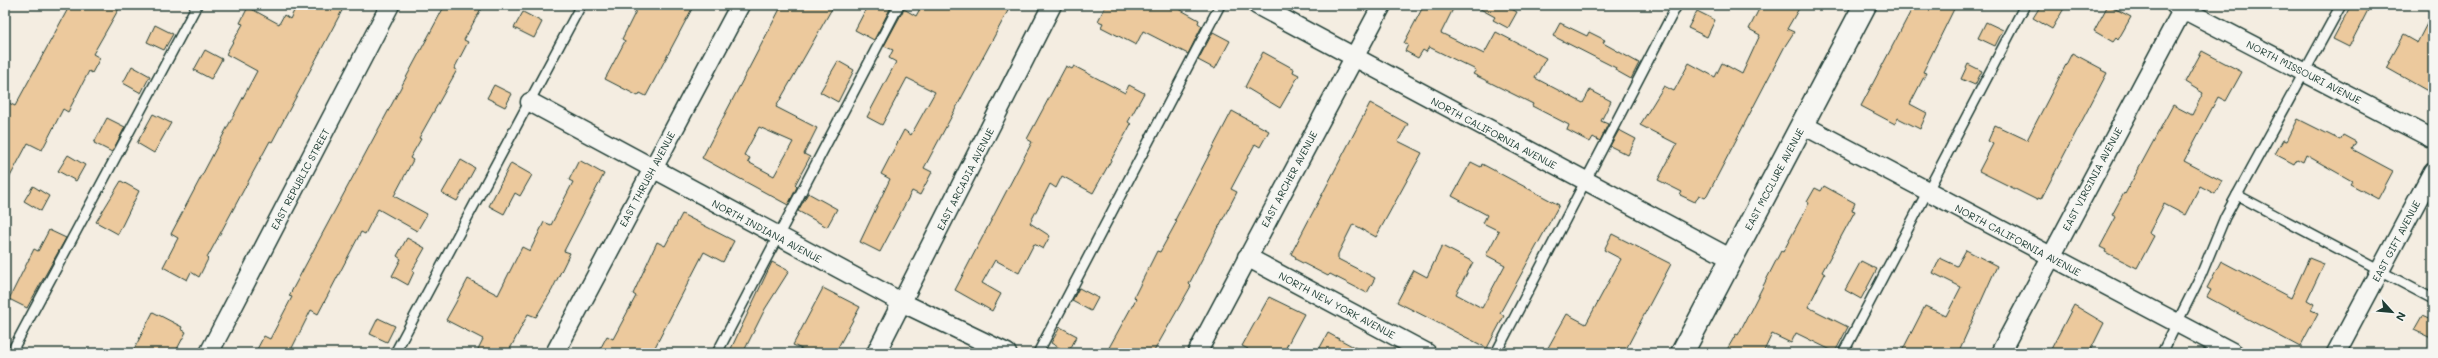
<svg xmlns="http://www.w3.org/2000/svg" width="2438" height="358" font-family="Mali,sans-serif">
<rect width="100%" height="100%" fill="#f4ede1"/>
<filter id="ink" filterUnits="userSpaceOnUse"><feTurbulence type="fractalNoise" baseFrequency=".025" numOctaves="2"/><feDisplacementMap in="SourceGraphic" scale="8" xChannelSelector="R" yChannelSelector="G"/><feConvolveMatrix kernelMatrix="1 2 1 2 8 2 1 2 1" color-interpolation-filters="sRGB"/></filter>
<g filter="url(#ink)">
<g fill="#ecc99d" stroke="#1f3d34" fill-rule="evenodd">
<path d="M70,5H121L93,54L100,58L92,73L89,71L68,112L63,109L42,150L28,143L5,186V101L15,106Z"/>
<path d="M297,5H345L272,142L270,141L207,258L208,259L199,277L191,272L187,280L163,267L178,238L171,234L257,71L226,54L243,24L240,23L248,7L279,24L284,15L290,19Z"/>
<path d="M445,5H483L464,40L468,42L454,69L457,70L419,138L421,139L410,158L413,160L394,196L427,214L417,231L378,209L365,234L361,232L318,314L311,310L291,350L297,353H255L264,336L270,339L292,297L289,296Z"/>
<path d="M639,5H694L646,96L640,93L638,96L605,79L625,41L622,39Z"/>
<path d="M782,5H834L776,107L817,128L804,154L810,157L795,185L797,187L788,205L702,158ZM759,127L793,142L774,176L748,162L750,158L744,155Z"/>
<path d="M868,5H892L874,40L855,30Z"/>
<path d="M922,5H1011L924,168L932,172L920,195L912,191L880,252L860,242L890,179L881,174L904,130L911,135L935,92L907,78L882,125L867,117L896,62L889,58L893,50L884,46L904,9L916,16Z"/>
<path d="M1106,5H1172L1199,20L1198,23L1202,26L1188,54L1143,31L1136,45L1101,27L1103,23L1098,21Z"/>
<path d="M1424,5H1455L1441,33L1484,54L1496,32L1546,58L1535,78L1581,102L1583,103L1590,90L1611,101L1601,121L1608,124L1600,141L1593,137L1590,142L1567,130L1569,125L1532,106L1533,104L1473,74L1476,70L1429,47L1426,52L1423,50L1418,58L1405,51L1408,45L1404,43Z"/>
<path d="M1473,5H1504L1517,12L1508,28L1493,20L1495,17Z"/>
<path d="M1761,5H1801L1787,29L1794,32L1785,46L1707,196L1705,198L1699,195L1695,202L1680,195L1682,192L1658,180L1677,144L1640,125L1664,86L1674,91L1689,63L1715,77L1722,63L1742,74L1760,35L1749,29Z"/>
<path d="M1914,5H1956L1923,72L1926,73L1910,104L1927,113L1920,129L1898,118L1895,124L1861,106Z"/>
<path d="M2041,5H2066L2052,29L2033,18Z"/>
<path d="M2108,5L2131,17L2118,40L2116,38L2113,42L2094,31Z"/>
<path d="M2351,5H2359L2368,10L2349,47L2333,39Z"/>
<path d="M1697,11L1715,20L1707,37L1688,28Z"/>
<path d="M523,12L542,22L534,38L514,28Z"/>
<path d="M2433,12V94L2387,68L2390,63L2388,62L2403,35L2417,43Z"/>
<path d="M1986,22L2003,30L1995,46L1978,38Z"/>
<path d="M1560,23L1587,36L1589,32L1605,40L1603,43L1639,63L1631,79L1615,70L1616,68L1553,36Z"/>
<path d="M155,25L173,34L164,50L147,42Z"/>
<path d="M1213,32L1230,41L1215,69L1198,60Z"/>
<path d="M205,50L222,59L211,79L194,70Z"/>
<path d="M2202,51L2242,72L2226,101L2218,97L2184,161L2222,181L2215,194L2200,186L2185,215L2164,204L2149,233L2154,236L2137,268L2105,252L2106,250L2100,247L2116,217L2112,215L2124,193L2125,194L2173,105L2192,115L2203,93L2185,82Z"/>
<path d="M1263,52L1294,69L1293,72L1299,75L1280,108L1245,87Z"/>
<path d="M2072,53L2102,69L2101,70L2107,73L2041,199L2038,198L2037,200L1979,171L1993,144L1988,141L1995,125L2027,140Z"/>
<path d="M838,61L854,70L838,102L820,92Z"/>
<path d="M1968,64L1982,71L1975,85L1961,79Z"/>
<path d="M132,66L150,76L141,93L123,83Z"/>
<path d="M1066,66L1072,69L1074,66L1125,93L1129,85L1144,93L1128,122L1131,124L1093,193L1062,176L1056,188L1050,184L1030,223L1050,236L1043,249L1034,244L1019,273L995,260L982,283L1001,294L992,311L955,290L1032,142L1027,139Z"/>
<path d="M494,85L512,94L505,107L487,98Z"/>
<path d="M1370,103L1408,124L1398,141L1422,153L1376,237L1353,224L1338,254V259L1375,278L1367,293L1330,274L1328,276L1295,259L1296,257L1291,254Z"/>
<path d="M1232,111L1269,131L1260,147L1255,144L1231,189L1237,192L1189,284L1191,286L1153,353H1106L1136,299L1134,297L1157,251L1160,252L1177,221L1175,220Z"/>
<path d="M153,114L171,123L154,153L137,143Z"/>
<path d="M107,118L125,127L112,152L94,143Z"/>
<path d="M2298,119L2340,140L2343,135L2356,142L2352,149L2393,171L2378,199L2350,184L2352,181L2306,155L2303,162L2297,159L2294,164L2275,154L2283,140L2287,141Z"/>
<path d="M1619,130L1636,139L1628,155L1610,146Z"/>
<path d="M68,155L85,165L76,181L58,171Z"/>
<path d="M461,160L475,168L457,201L442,193Z"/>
<path d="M579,160L604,174L564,251L570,253L552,290L536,317L528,314L508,353H476L483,339L446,320L455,304L468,279L498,295L522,247L530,251L544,222L551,225L573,182L569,180Z"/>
<path d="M1471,162L1481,167L1482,164L1559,205L1500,313L1504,316L1487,348L1397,302L1414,270L1427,277L1442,246L1473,262L1456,294L1482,308L1505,265L1486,255L1499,231L1483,223L1487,215L1452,196Z"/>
<path d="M511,163L532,175L520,196L515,193L504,214L489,206Z"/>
<path d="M121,181L139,191L118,234L96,222Z"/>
<path d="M33,186L49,196L41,211L24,201Z"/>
<path d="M1824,186L1855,203L1852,210L1855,211L1822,272L1825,274L1808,307L1848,327L1835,352L1796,333L1791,343L1772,334L1763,353H1725L1736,334L1738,335L1781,251L1783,252L1809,203L1807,202L1815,188L1821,191Z"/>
<path d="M808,193L837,209L827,227L798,211Z"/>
<path d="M682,214L734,241L723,262L704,252L652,353H598L607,336L613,339L636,296L633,294L657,242L665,246Z"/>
<path d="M49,230L66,238L27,308L9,299L34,249L38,251Z"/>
<path d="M1612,234L1671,264L1625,351L1619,348L1616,353H1545L1567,314L1586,324L1621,259L1604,250Z"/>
<path d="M407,238L425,248L412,271L414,272L408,285L392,276L401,259L397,256Z"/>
<path d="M1966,250L1997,266L1958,353H1901L1925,306L1946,316L1961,287L1933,273L1940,258L1957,266Z"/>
<path d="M2309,258L2324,264L2307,300L2314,304L2311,310L2318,313L2300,347L2207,297L2211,290L2207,288L2221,261L2291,298Z"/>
<path d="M1861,261L1877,269L1861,299L1845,290Z"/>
<path d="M772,262L789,271L765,309L743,353H729Z"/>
<path d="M823,288L860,307L835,353H810L793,345Z"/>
<path d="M1079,288L1098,298L1091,311L1072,301Z"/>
<path d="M1269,297L1304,314L1283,353H1246L1248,349L1242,346Z"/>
<path d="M2074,305L2104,323L2089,353H2049Z"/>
<path d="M153,312L182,327L181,329L186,332L175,353H132Z"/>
<path d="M2422,316L2433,321V339L2414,330Z"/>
<path d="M378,318L395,326L387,342L370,334Z"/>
<path d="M1060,327L1077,336L1068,353L1051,343Z"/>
<path d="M1328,333L1365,353H1317Z"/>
</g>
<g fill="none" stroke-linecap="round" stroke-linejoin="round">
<g stroke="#1f3d34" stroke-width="12">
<g id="service">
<path d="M2237,195L2433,299"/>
<path d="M11,353L197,5"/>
<path d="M395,353L581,5"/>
<path d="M717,353L899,5"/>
<path d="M1038,353L1220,5"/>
<path d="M1496,353L1677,5"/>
<path d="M1843,353L2025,5"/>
<path d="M2162,353L2201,275L2225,217L2341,5"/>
</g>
</g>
<g stroke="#1f3d34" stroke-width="21">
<g id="minor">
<path d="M1257,5L1732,259"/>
<path d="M2175,5L2433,139"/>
<path d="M530,102L903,303L1007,353"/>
<path d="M1803,125L2234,353"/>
<path d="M1247,257L1427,353"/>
<path d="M209,353L390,5"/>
<path d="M555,353L740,5"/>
<path d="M876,353L1052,5"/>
<path d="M1197,353L1382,5"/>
<path d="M2000,353L2185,5"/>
<path d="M2336,353L2433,171"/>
</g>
</g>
<g stroke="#1f3d34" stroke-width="25">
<path id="tertiary" d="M1682,353L1865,5"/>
</g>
<use href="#service" stroke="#f6f6f2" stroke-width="9"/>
<use href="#minor" stroke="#f6f6f2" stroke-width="18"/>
<use href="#tertiary" stroke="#f6f6f2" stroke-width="22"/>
</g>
</g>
<g text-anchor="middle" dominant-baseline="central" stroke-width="3" stroke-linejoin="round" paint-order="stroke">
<g font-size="10" fill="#1f3d34" stroke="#f6f6f2">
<text transform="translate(2304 72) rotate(27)">NORTH MISSOURI AVENUE</text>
<text transform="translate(1494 133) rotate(28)">NORTH CALIFORNIA AVENUE</text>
<text transform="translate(300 179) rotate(-62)">EAST REPUBLIC STREET</text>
<text transform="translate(647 179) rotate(-62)">EAST THRUSH AVENUE</text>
<text transform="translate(965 179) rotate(-63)">EAST ARCADIA AVENUE</text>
<text transform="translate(1289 179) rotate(-62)">EAST ARCHER AVENUE</text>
<text transform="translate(1774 179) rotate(-62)">EAST MCCLURE AVENUE</text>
<text transform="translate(2092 179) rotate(-62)">EAST VIRGINIA AVENUE</text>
<text transform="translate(767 231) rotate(28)">NORTH INDIANA AVENUE</text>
<text transform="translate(2018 240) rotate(28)">NORTH CALIFORNIA AVENUE</text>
<text transform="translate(2396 241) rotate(-62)">EAST GIFT AVENUE</text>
<text transform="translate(1337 305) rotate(28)">NORTH NEW YORK AVENUE</text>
</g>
</g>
<rect width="2438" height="358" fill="none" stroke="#f6f6f2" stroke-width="20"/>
<rect x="10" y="10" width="2418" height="338" fill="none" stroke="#1f3d34" stroke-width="1.5" filter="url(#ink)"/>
<g transform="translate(2392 312) rotate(117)" stroke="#f6f6f2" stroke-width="3" paint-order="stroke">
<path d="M0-3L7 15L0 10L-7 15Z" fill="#1f3d34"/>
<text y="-6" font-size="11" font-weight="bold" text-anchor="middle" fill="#1f3d34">N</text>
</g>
</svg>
